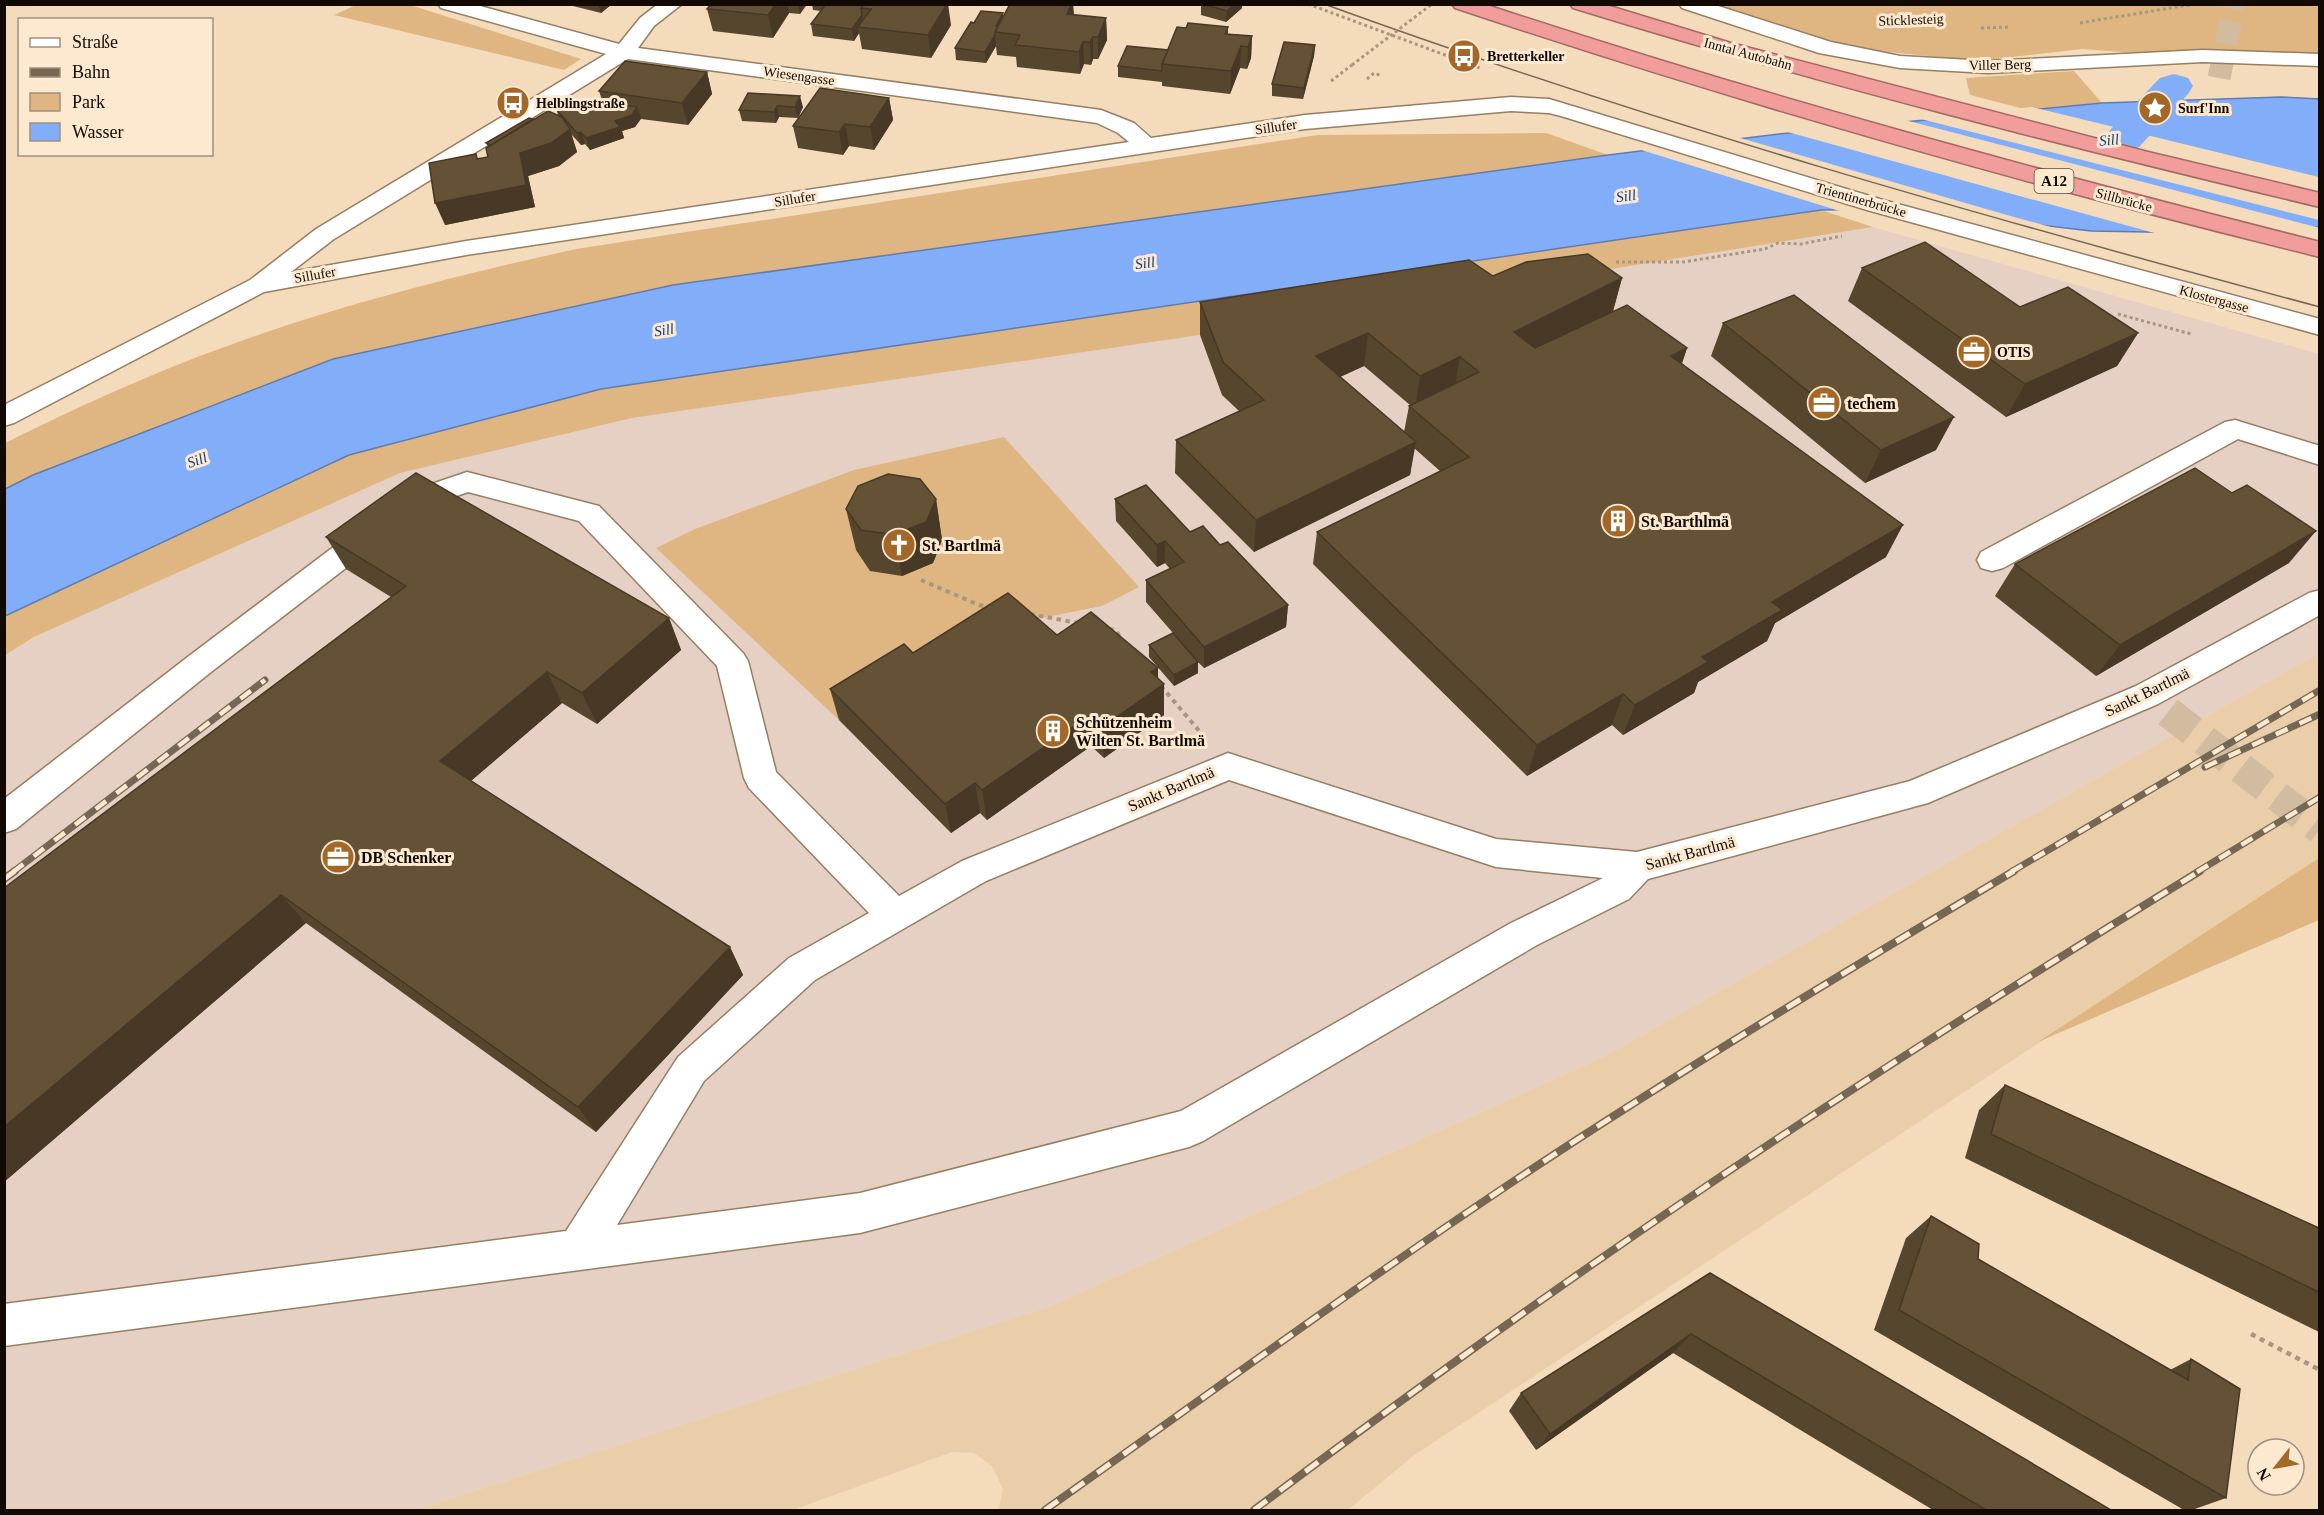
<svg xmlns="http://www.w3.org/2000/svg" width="2324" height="1515" font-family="'Times New Roman',serif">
<rect width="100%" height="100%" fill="#f3dbbc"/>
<path fill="#e5d0c3" d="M1873,227L2319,354V653L1604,1057L1049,1307L416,1510H5L4,655L34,637L400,473L632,418L1200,335Z"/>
<path fill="#eacea9" d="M2319,653V858L1413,1456L1348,1510H995L999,1508L1003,1489L992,1466L974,1453L952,1452L793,1510H416L1049,1307L1604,1057Z"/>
<g fill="#dfb682">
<path d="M356,5H410L581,59L564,70L334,15Z"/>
<path d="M1712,5H2319V60L2265,63L2082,49L1978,61L1859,49Z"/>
<path d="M2074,71L2102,103L2028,110L1970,95L1966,78Z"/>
<path d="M1546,133L1608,155L673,285L33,475L5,489V443C78,407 153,372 230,345C342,304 459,275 576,249L1318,135Z"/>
<path d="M1821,210L1873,227L1200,335L632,418L400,473L34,637L5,655V616L349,455L600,389Z"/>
<path d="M1004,437L1139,587L1102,606L1017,623L839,720L656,548L695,529L854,470Z"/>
<path d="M2319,858V920L2038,1042Z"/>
</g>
<path fill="#82adf8" stroke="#607cae" stroke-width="1.5" d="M2281,97L2319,99V227L2203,233L2091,231L1904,209L1821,210L601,389L349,455L5,616V489L33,475L333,359L673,285L1608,155L1779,134L2102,103Z"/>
<g fill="#f3dbbc">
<path d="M2032,107L2319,177V220L1917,118Z"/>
<path d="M1901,119L2320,228V230L2203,236H2165L1784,131Z"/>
<path d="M1737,137L2007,215L2069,232L1904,212L1846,213L1638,149Z"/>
</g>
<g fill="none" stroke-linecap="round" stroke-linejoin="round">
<path fill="#82adf8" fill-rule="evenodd" d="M2174,74L2188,78L2193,86L2188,94L2139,147L2125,150L2111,147L2105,138L2111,129L2160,78Z"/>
<path stroke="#d1bca0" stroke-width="23" stroke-dasharray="23 12" stroke-linecap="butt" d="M2219,78L2234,4"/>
<path stroke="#d1bca0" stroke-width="31" stroke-dasharray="31 15" stroke-linecap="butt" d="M2168,712L2320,829"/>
<g stroke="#957f62" stroke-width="3">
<g id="minor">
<path d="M438,4H473L619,44L640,18L658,4H682L654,26L638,48L1101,110L1134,123L1151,138L1305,115L1511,97L1549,99L1883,200L2320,319V335L1867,210L1561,116L1549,113L1511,111L1305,129L466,255L264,292L14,423L4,426V405L250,280L316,229L606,54L441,8ZM628,59L1097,123L1118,133L1129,142L466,241L291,272L334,239Z"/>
<path d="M1679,4H1712L1831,42L1900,56L1988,61L2203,50L2320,54V66L2203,62L1988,73L1900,68L1819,53L1682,8Z"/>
<path d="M2235,420L2320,446V465L2238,439L2003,568L1992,571L1981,568L1977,560L1981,552L2225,422Z"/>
<path d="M467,472L599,506L743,653L748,661L776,772L899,896L962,861L1228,753L1496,839L1637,852L1910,781L2136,686L2309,593L2320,590V615L2158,704L1928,803L1648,879L1629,899L1537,945L1203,1141L1189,1147L860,1233L4,1346V1304L566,1231L678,1057L789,958L869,913L749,788L744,778L717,666L579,521L468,492L425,507L211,672L16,829L4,833V799L189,656L405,493ZM1229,780L1496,867L1603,878L1511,923L1181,1111L860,1193L617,1225L704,1081L815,980L986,881Z"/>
</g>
</g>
<g stroke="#a26a65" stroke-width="3">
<g id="highway">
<path d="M1452,4H1484C1759,95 2039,171 2320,242V257C2028,185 1739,103 1455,8Z"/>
<path d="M1570,4H1603L1731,43L2148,152L2320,193V207C2069,147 1819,84 1573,8Z"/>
</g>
</g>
<g stroke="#a9967f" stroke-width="3" stroke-dasharray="3 3" stroke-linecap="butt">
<path d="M1308,4L1480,68"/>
<path d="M2080,23L2195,4"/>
<path d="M1981,28L2009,27"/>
<path d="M1367,79L1374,73L1382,76"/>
<path d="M1331,81L1352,65"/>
<path d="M1616,262H1683L1765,249L1778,243L1801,244L1842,236"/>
<path d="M2118,314L2191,334"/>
</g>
<g stroke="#a9967f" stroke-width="4" stroke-dasharray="4.5 4.5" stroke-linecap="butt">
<path d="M921,580L979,605L990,607"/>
<path d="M1030,614L1078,623"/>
<path d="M1109,629L1115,630L1122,639"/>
<path d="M1161,686L1201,733"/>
</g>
<path stroke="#a9967f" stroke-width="4.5" stroke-dasharray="5 5" stroke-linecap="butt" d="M2251,1334L2320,1370"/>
<use href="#minor" fill="#fff" fill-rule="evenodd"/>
<use href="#highway" fill="#f09d9b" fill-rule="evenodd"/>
<path stroke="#766755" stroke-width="1.5" d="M1324,4C1651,123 1984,217 2320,307"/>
<g stroke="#766755" stroke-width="7">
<g id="rail-far1">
<path d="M2205,767L2320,714"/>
<path d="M13,872L265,680"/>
<path d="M2011,872L2320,690"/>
<path d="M2197,872L2320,797"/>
</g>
</g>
<g stroke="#766755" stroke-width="8">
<g id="rail">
<path d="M4,879L15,871"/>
<path d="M1045,1510C1199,1401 1351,1290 1508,1185C1673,1075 1843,973 2014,871"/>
<path d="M1254,1510C1395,1404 1537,1301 1683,1202C1852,1087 2025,978 2200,871"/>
</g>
</g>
<use href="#rail-far1" stroke="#fce9d0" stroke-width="4.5" stroke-dasharray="13" stroke-linecap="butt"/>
<use href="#rail" stroke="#fce9d0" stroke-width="5" stroke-dasharray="16" stroke-linecap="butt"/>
<path stroke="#a9967f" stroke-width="3" stroke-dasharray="3 3" stroke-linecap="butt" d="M1352,65L1432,4"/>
</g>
<g fill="#57462e" fill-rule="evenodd">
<path d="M565,4H612L601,13Z"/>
<path d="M711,4H806V6L800,14L789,13L773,38L713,31L707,9Z"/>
<path d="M812,4H860L951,25L931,58L862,49L859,33L854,41L813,36L811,24L821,11L813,10Z"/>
<path d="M1073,4L1074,15L1106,18L1107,40L1098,59H1093L1091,65L1084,64L1080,74L1017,67L1016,57L997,55L996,46L986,63L956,60L955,48L974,23Z"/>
<path d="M1201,4H1242V8L1226,22L1201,15Z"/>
<path d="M1228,27V34L1252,36L1251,58L1247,69L1240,68L1230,94L1162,86V82L1118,77V66L1168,50L1186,28Z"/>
<path d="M1315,45L1314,56L1303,99L1272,96V84Z"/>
<path d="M707,72L712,94L688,125L641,119L635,127L622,131L624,138L590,150L585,144L581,145L571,134L577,152L559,166L528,176L535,207L445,225L476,154L478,159L488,157V147L486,143L533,119L558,116L557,110L583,112L604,106L599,91Z"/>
<path d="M748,93L803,107L798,118L779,117L776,123L742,121L739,110Z"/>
<path d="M889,98L893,120L874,150L849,146L843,155L798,148L793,126Z"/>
<path d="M1862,268L2020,307L2138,333L2117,366L2006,417L1848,301Z"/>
<path d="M1493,276L1622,278L1613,311L1687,348L1682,363L1886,557L1775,623L1767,641L1698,682L1694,693L1623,735L1612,725L1527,776L1313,564L1317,532L1440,471L1414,448L1410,475L1254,552L1175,473L1176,440L1239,411L1222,395L1200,335V302ZM1364,366L1410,405L1409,406L1404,432L1340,377Z"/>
<path d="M1723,323L1936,450L1865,483L1711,356Z"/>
<path d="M936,499L942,540L933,563L902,576L870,571L856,550L846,509Z"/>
<path d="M1115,499L1220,545L1288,605L1286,627L1204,668L1198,662V673L1174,686L1149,657V645L1173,633L1146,602V580L1170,569L1165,563L1157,567L1116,521Z"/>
<path d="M326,537L669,618L681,650L597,724L562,703L471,781L730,947L743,975L596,1132L306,923L4,1182V888L391,597L346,569Z"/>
<path d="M2289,563L2096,676L1995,596L2015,564Z"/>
<path d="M1057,635L1158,668V679L1164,684V715L1104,758L1091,746L987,820L980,813L951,833L839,720L830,689L913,653Z"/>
<path d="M2005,1085L2319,1228V1332L1965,1158L1979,1110Z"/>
<path d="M1931,1216L1978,1259L2170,1370L2191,1359L2226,1498L2192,1510H2184L1874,1330L1906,1238Z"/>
<path d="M1710,1273L2111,1510H1933L1673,1353L1536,1450L1509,1411L1521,1393Z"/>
</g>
<g fill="#473926">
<path d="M598,4H612L601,13Z"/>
<path d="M776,4H788L789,13L773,38L768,15Z"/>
<path d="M798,4H806L800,14Z"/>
<path d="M947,4H948L951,25L931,58L928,35Z"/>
<path d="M1071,4H1073L1074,23L1067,14Z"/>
<path d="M1234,4H1242V8L1226,22L1227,11Z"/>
<path d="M1003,13L1004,24L996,33V26Z"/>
<path d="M862,15L864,26L858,27L859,33L854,41L852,29Z"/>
<path d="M1106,18L1107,40L1098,59V37Z"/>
<path d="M995,35L996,46L986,63L985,52Z"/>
<path d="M1252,36L1251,58L1247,69L1248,47Z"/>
<path d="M1093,37V59L1091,65L1090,42Z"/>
<path d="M1083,42L1084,64L1080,74L1079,52Z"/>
<path d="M1315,45L1314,56L1303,99L1304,88Z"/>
<path d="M1241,46L1240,68L1230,94L1231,71Z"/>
<path d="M707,72L712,94L688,125L682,103Z"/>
<path d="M800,96L803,107L798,118L795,107Z"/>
<path d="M889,98L893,120L874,150L870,127Z"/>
<path d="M777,106L779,117L776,123L774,112Z"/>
<path d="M637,107L641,118L635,127L622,131L624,138L590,150L586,138Z"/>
<path d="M845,124L849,146L843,155L839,132Z"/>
<path d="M570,129L577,152L559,166L528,176L535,207L445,225L435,203L503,150Z"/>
<path d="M581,132L585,144L581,145L577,133Z"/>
<path d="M1622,278L1613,311L1506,365L1514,332Z"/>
<path d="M1368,333L1364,366L1313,389L1316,356Z"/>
<path d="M2138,333L2117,366L2006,417L2025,384Z"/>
<path d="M1687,348L1676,381L1671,356Z"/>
<path d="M1460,357L1454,390L1415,409L1420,376Z"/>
<path d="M1954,417L1936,450L1865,483L1881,450Z"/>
<path d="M1416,442L1410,475L1254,552L1256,520Z"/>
<path d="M936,499L942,540L933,563L902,576L894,535Z"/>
<path d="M1903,525L1886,557L1775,623L1767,641L1698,682L1694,693L1623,735L1635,705L1702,657L1772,602Z"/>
<path d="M2316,531L2289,563L2096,676L2120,645Z"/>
<path d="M1165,541V563L1157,567V545Z"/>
<path d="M1288,605L1286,627L1204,668V647Z"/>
<path d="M669,618L681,650L597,724L582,693Z"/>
<path d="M1198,662V673L1174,686V675Z"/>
<path d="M1158,668V688L1164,684V715L1104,758L1102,727L1151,672Z"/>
<path d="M547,672L562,703L459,791L440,761Z"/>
<path d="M1623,694L1612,725L1527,776L1537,745Z"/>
<path d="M1089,716L1091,746L987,820L982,790Z"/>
<path d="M975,783L980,813L951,833L945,804Z"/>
<path d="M281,895L306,923L4,1182V1127Z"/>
<path d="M730,947L743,975L596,1132L578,1107Z"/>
<path d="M1691,1334L1673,1353L1536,1450L1550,1434Z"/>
</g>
<g fill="#655136" stroke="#473926" stroke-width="1.5">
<path d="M711,4H776L768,15L707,9Z"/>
<path d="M826,4L863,5L861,8L862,15L852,29L811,24Z"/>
<path d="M864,4H947L928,35L858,27L871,9L861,8Z"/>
<path d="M1010,4H1071L1067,14L1106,18L1098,37H1093L1090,42H1083L1079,52L1015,45L1020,35L995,32Z"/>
<path d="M1203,4H1234L1227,11Z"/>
<path d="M981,11L1003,13L996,26H998L995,32V35L985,52L955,48L971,22L974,23Z"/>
<path d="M1188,23L1228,27L1225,34L1252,36L1248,47L1241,46L1231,71L1162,64L1177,27L1186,28Z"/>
<path d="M1284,42L1315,45L1304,88L1272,84Z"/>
<path d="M1127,46L1168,50L1162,64V71L1118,66Z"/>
<path d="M625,61L707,72L682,103L599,91Z"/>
<path d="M820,88L889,98L870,127L845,124L839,132L793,126Z"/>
<path d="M748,93L800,96L795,107L777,106L774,112L739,110Z"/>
<path d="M610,103L637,107L632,115L615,121L620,127L586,138L581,132L577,133L557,110L575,104L583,112Z"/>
<path d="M548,111L562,117L570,129L551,143L520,153L526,185L435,203L429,163L476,154L477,159L488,157L486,148Z"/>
<path d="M529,118L533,119L491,145L486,143Z"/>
<path d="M1925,242L2020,307L2068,287L2138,333L2025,384L1862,268Z"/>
<path d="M1588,254L1622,278L1514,332L1535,348L1627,305L1687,348L1671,356L1903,525L1772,602L1782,610L1702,657L1708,662L1635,705L1623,694L1537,745L1317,532L1469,457L1409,406L1479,372L1460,357L1420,376L1368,333L1316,356L1416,442L1256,520L1176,440L1264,400L1223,362L1200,302L1469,260L1493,276L1526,262Z"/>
<path d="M1794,295L1954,417L1881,450L1723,323Z"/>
<path d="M2195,468L2232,493L2247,485L2316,531L2120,645L2015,564Z"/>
<path d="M416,473L669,618L582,693L547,672L440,761L730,947L578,1107L281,895L4,1127V888L406,586L326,537Z"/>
<path d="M888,474L920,479L936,499L926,522L894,535L861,530L846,509L858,486Z"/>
<path d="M1146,485L1190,532L1203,526L1220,545L1228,542L1288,605L1204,647L1146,580L1184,562L1165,541L1157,545L1115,499Z"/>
<path d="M1008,593L1057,635L1091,612L1158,668L1151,672L1164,684L1102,727L1089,716L982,790L975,783L945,804L830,689L904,644L913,653Z"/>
<path d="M1173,633L1198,662L1174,675L1149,645Z"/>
<path d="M2005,1085L2319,1228V1292L1991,1134Z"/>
<path d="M1931,1216L1979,1244L1978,1259L2188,1380L2191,1359L2240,1389L2226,1498L1899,1310Z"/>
<path d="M1710,1273L2111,1510H1986L1691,1334L1550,1434L1521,1393Z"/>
</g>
<defs>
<g id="bus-disc" transform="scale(1.725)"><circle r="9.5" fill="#a36828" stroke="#fce9d0"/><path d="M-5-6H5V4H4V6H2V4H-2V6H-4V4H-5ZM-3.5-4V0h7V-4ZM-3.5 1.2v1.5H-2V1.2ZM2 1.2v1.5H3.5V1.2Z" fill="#fff"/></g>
<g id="sight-disc" transform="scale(1.725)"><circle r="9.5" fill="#a36828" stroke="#fce9d0"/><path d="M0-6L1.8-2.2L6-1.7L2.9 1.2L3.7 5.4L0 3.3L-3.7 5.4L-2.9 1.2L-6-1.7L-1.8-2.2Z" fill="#fff"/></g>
<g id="office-disc" transform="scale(1.725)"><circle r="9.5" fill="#a36828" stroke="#fce9d0"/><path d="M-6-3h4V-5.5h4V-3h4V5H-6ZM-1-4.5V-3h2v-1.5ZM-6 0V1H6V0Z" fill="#fff"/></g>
<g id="building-disc" transform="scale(1.725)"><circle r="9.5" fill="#a36828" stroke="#fce9d0"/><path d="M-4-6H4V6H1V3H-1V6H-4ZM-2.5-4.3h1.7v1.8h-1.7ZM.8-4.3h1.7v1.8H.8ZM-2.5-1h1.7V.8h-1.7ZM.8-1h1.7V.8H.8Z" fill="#fff"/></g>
<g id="church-disc" transform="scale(1.725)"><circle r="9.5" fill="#a36828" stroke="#fce9d0"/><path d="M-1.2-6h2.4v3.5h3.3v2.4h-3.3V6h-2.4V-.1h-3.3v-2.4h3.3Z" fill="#fff"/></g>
</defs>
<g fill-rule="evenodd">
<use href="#bus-disc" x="1464" y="56"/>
<use href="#bus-disc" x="513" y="103"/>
<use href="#sight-disc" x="2155" y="108"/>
<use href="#office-disc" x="1974" y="352"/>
<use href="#office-disc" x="1824" y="403"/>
<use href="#building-disc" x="1618" y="521"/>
<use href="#church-disc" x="899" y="545"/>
<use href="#building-disc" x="1053" y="731"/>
<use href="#office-disc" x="338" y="857"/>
</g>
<g text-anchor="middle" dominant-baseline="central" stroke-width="6" stroke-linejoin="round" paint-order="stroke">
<g font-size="14" fill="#120a02" stroke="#fce9d0">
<text transform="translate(1911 20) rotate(-2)">Sticklesteig</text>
<text transform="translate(1748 54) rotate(15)">Inntal Autobahn</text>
<text transform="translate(2000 65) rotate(-1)">Viller Berg</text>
<text transform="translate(799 76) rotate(8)">Wiesengasse</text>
<text transform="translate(1276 127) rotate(-8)">Sillufer</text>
<text transform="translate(795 199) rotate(-9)">Sillufer</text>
<text transform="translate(1861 200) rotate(16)">Trientinerbrücke</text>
<text transform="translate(2124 200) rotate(15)">Sillbrücke</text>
<text transform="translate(315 275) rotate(-10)">Sillufer</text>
<text transform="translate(2214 299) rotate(15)">Klostergasse</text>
</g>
<g font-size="14" font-weight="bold" fill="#120a02" stroke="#fce9d0" text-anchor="start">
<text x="1487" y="56">Bretterkeller</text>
<text x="536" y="103">Helblingstraße</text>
<text x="2178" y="108">Surf'Inn</text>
<text x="1997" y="352">OTIS</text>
</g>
<g font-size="15" font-style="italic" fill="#093b8e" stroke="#fce9d0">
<text transform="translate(2109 140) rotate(-5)">Sill</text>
<text transform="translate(1626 196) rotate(-8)">Sill</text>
<text transform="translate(1145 263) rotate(-8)">Sill</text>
<text transform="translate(664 330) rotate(-9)">Sill</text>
<text transform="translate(197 460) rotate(-19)">Sill</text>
</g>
<rect fill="#fce9d0" stroke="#584d40" stroke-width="1.5" x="2034.5" y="169" width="39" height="24" rx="4.5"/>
<g font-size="15" font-weight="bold" fill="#120a02">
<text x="2054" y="181">A12</text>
</g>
<g font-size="16" font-weight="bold" fill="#120a02" stroke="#fce9d0" text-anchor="start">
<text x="1847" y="403">techem</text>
<text x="1641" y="521">St. Barthlmä</text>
<text x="922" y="545">St. Bartlmä</text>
<text x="1076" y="722">Schützenheim<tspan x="1076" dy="18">Wilten St. Bartlmä</tspan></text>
<text x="361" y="857">DB Schenker</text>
</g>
<g font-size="16" fill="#120a02" stroke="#fce9d0">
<text transform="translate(2147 692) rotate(-26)">Sankt Bartlmä</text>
<text transform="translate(1171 789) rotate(-23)">Sankt Bartlmä</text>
<text transform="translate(1690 853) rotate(-15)">Sankt Bartlmä</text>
</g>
</g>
<rect width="2324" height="1515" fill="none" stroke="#120a02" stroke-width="12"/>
<rect x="18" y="18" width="195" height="138" fill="#fce9d0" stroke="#9e907e" stroke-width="1.5"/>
<rect x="30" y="38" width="30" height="9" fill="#ffffff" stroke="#9e907e" stroke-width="1.5"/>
<text x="72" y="48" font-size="18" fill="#120a02">Straße</text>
<rect x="30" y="68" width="30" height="9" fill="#766755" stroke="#9e907e" stroke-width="1.5"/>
<text x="72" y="78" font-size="18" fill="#120a02">Bahn</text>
<rect x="30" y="93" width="30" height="18" fill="#dfb682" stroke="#9e907e" stroke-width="1.5"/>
<text x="72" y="108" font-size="18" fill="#120a02">Park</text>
<rect x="30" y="123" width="30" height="18" fill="#82adf8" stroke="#9e907e" stroke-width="1.5"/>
<text x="72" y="138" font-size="18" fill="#120a02">Wasser</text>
<g transform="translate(2276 1467) rotate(239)"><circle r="28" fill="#fce9d0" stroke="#9e907e" stroke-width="1.5"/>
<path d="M0-4.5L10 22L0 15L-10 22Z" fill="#a36828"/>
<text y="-9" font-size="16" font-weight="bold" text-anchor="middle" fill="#120a02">N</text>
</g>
</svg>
